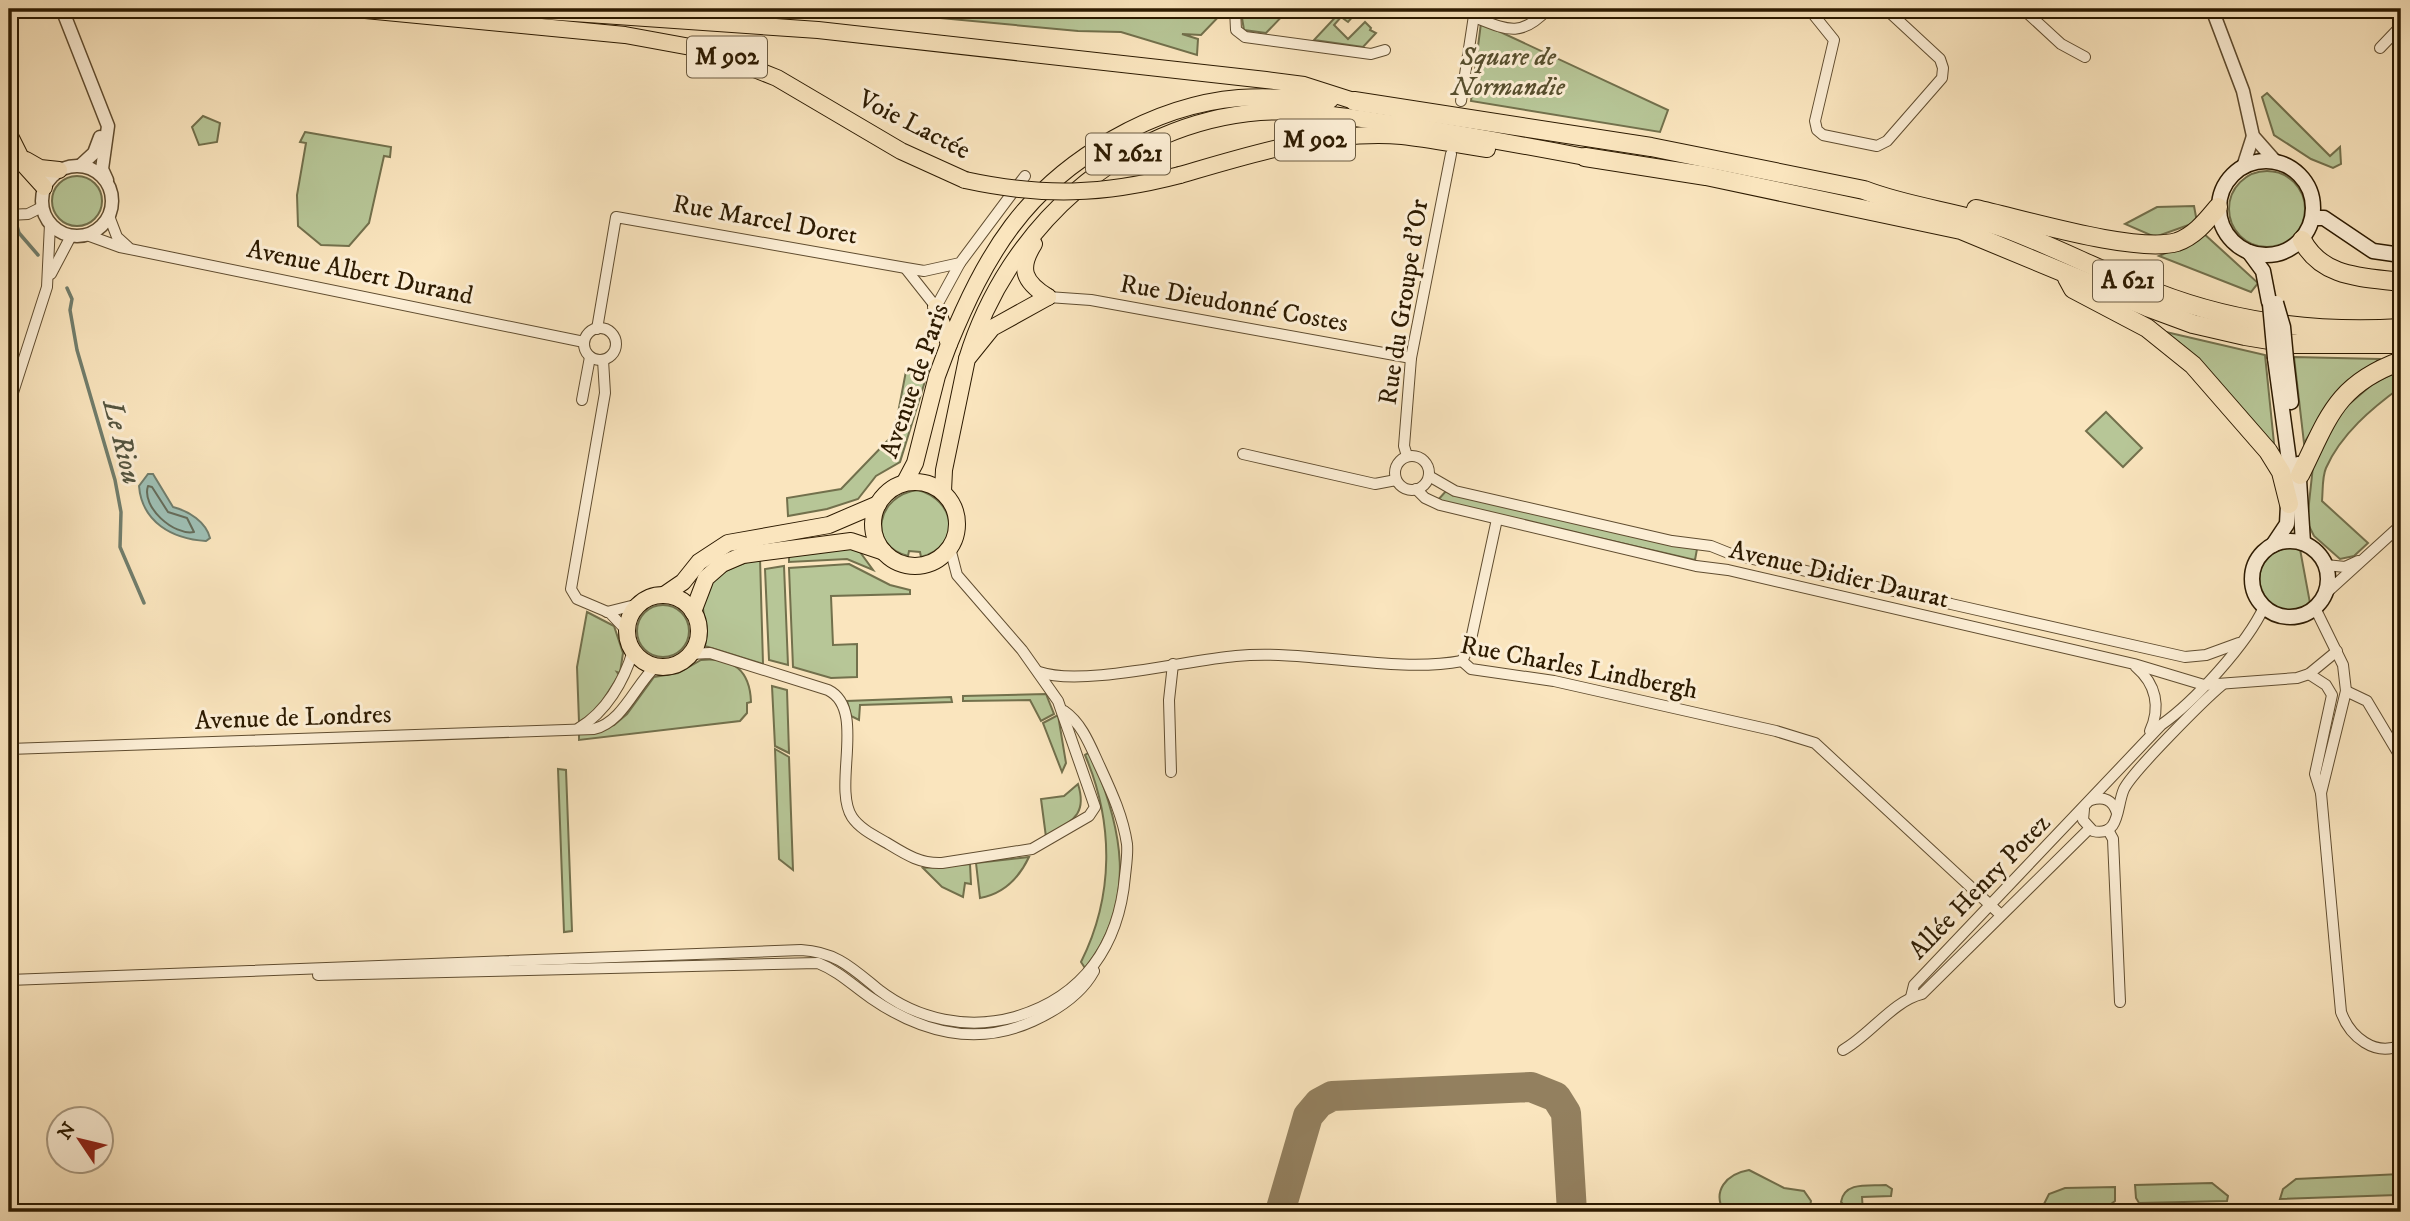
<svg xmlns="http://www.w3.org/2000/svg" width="2410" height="1221" font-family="'IM FELL DW Pica',serif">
<rect width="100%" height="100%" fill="#fae5be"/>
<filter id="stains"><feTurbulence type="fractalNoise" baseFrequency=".00286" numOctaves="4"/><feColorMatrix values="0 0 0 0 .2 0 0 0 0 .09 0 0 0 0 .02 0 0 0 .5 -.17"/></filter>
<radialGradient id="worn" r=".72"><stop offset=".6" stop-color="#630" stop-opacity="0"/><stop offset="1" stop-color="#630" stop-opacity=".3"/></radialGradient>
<g fill="#b7c697" stroke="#72704c" stroke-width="2">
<path d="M844,9H1226L1201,35L1182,34L1198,39L1197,55L1121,32L1078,31Z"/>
<path d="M1244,9H1289L1266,33L1244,30L1241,12Z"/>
<path d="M1343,9H1350L1355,14L1348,22L1341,17L1334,25L1348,39L1365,22L1371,28L1370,30L1376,33L1363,47L1314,40Z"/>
<path d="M1481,23L1668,110L1660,132L1471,101Z"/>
<path d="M2267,93L2330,156L2340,147L2341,164L2333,168L2311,159L2274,135L2262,97Z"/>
<path d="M203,116L220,123L217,142L199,145L192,127Z"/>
<path d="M305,132L391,147L390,157L384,156L369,223L349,246L321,245L298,226L297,195L306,143L300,142Z"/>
<circle cx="2267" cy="209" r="38"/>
<circle cx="77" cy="201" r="25"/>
<path d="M2194,206L2197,222L2155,237L2125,224L2157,207Z"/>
<path d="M2202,232L2258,283L2251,292L2159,256L2187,244Z"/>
<path d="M2166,332L2265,355L2275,453Z"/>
<path d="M2294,357L2379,359L2321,417L2304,443Z"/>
<path d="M924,364L930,365L900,462L876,476L858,499L827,509L788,516L787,498L841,489L894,434L906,371L920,372Z"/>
<path d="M2401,370V387C2372,408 2341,434 2326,468C2322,477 2323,490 2322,501L2368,543L2354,556L2340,559L2314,536L2307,522L2313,466L2341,411L2375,382Z"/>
<path d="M2106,412L2142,448L2123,467L2086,431Z"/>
<path d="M918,490C956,500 962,546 921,557L920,552L909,551L908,556C866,545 877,495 918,490Z"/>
<path d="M1446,491L1697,549L1695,560L1437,501Z"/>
<path d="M849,547L860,552L873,570L847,559L789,562V554Z"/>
<path d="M2292,547L2300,549L2310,603C2264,634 2233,555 2292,547Z"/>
<path d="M760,558L763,664L705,646C708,631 704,621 703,608C699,576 737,565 760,558Z"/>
<path d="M849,564L890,585L910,590V594L831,596L833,645L857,644V677L831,678L793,667L789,568Z"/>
<path d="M784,566L788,665L769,660L765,569Z"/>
<circle cx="663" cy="631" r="26"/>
<path d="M587,612L614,626L623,653L620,673L617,672L619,675L596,711L579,722L577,667Z"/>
<path d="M701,660C734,657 750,671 751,702L747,703V713L740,721L579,740V734L614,725L627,714L654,677L678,673Z"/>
<path d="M772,686L787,690L789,753L775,746Z"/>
<path d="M1046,694L1054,714L1041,721L1030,700L963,701V696Z"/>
<path d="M951,697L952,702L860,705L859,720L851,716L847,701Z"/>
<path d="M1058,715L1066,763L1062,772L1043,723Z"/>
<path d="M775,749L789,757L793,870L779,859Z"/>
<path d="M1090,752C1122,826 1139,900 1085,968L1081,962C1114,896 1114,823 1085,755Z"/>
<path d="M558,769L566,770L572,931L564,932Z"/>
<path d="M1078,784C1088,816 1071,821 1046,837L1041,799L1064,796Z"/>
<path d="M1029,857C1019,878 1004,894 980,898L976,863Z"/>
<path d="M970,864L971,884L965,883L963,897L942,887L923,868Z"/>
<path d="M1749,1170L1784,1188L1804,1191L1811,1201L1809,1212H1724C1712,1191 1726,1174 1749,1170Z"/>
<path d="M2400,1174L2401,1191L2397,1195L2280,1199L2283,1189L2296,1179Z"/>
<path d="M2212,1183L2228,1196L2227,1201L2139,1203L2136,1198L2135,1185Z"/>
<path d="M1886,1185L1892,1189L1891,1196L1862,1197L1863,1212H1850L1841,1202C1844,1181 1870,1186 1886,1185Z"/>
<path d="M2115,1187V1201L2111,1204L2043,1206L2049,1194L2065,1188Z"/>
</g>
<path fill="#9ebfb4" stroke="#707d6c" stroke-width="2" d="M148,474H153L173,507C189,511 206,522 210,538L206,541C172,539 142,522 139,486Z"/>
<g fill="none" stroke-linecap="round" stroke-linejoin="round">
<path stroke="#656c5a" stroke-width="2" d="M148,486L152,487L168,512L187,518L194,532C174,536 141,507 148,486Z"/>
<g stroke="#707d6c" stroke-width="3.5">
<path d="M9,188L14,203"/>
<path d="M17,226L19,233L38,255"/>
<path d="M67,288L72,299L70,310L77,350L115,480L121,512L120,547L144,603"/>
</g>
<path stroke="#93805f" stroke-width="30" d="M1280,1212L1308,1116L1319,1103L1332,1096L1531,1087L1556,1097L1566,1113L1572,1212"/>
<g stroke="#604d30" stroke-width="12">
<g id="minor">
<path d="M1235,9L1236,30L1245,37L1371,54L1385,50"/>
<path d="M1809,9L1834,40L1815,121L1817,130L1823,135L1877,146L1887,141L1942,78L1943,68L1940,59L1886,9"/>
<path d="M2023,9L2061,44L2085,57"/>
<path d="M1474,17C1507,30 1521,38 1548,9"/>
<path d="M2380,48L2401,26"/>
<path d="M1461,101L1475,9"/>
<path d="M9,215L28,214L42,207"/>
<path d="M109,216L117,237L128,247"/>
<path d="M87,235L120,247L584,342"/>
<path d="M906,269L936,307L960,263"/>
<path d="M51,274L71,236"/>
<path d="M1048,297L1091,300L1411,358"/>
<circle cx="600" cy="344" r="16"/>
<path d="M597,329L616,217L906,268L924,271L960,263L1025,176"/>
<path d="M603,360L605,393L571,589L577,599L610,613L627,631"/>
<path d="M582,400L590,357"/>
<path d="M9,405L47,287L50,224"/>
<path d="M1243,454L1375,484L1396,480"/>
<path d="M1407,456L1404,446L1411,358L1451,154"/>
<circle cx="1412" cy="473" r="17"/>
<path d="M1429,476L1455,491L1672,541L1711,546L1731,554L1894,591L1920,594L1951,604L2185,657L2206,655L2239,643"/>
<path d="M1416,489L1425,498L1440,505L1696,566L1728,570L2134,664L2204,685L2297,678L2309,674L2337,651"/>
<path d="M2326,565L2345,567L2358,561"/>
<path d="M2324,595L2401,525"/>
<path d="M2315,608L2343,665L2346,691L2321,793"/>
<path d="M607,612L639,604"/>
<path d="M690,654L710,653L828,690C867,709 832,786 852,817C860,829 875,836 887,843C905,854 920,864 942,863L1032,849L1089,816L1095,807L1058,701L1022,650L957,575L950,548"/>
<path d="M1462,661L1471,669L1554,681L1776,731L1815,743L2001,915"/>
<path d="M1462,661L1470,644L1497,519"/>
<path d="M2136,667C2156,684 2161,707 2150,731"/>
<path d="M1039,672C1082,687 1187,660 1236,656C1309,649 1392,674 1462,661"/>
<path d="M2309,674L2326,685L2332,695L2315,774L2321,793L2341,1012C2350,1037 2375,1057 2401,1045"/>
<path d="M2346,691L2367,701L2401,758"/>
<path d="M579,728C606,712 624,681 633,651"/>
<path d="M9,749L594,729C623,722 635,685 656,666"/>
<path d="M1171,772L1169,700L1173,664"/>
<path d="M2091,800C2104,796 2113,800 2117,813"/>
<path d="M2084,809L2083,820L2093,831C2121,837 2116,806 2124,789C2133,771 2204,700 2222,685"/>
<path d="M2108,830L2113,839L2120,1002"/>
<path d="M318,975L818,963C840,972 852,985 871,998C920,1032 976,1047 1033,1021C1057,1010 1081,995 1094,971"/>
<path d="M9,980L801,950C837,952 853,969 879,990C918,1020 968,1030 1015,1017C1084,997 1119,945 1125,876C1126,866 1128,854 1127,844C1123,817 1112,793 1101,769C1091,748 1083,724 1064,711"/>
<path d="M1911,997L1914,985L2161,725C2194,702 2247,644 2264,607"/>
<path d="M1843,1050C1870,1035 1893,1001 1922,994L2089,829"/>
</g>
</g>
<g stroke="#604d30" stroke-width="15">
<g id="tertiary">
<path d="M62,9L108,126L102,169L107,180"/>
<path d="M2212,9L2243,91L2253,136L2276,162"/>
<path d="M81,165L94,153L100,137"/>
<circle cx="77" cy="201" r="35"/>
<path d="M2243,167L2253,136"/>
</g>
</g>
<g stroke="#2c1a00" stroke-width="17">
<g id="secondary">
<circle cx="2266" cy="208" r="47"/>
<path d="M2313,218H2324L2373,251L2401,255"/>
<path d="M2249,252L2263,271L2269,302"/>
<path d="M2286,359L2291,402"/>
<path d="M2298,464L2303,543"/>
<circle cx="2290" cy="579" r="38"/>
<path d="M2273,545L2287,524L2290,468L2275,358"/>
</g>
</g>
<g stroke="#2c1a00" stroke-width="18">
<g id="primary">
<circle cx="915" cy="524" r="42"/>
<path d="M905,482L915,463L937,376L949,344L936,307"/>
<path d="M943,491L944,470L967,359L992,328L1048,297"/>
<path d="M664,595L683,582L699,562L728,543L829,525L878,504"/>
<circle cx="663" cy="631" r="36"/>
<path d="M693,612L706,578L722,564L743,555L851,541L884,552"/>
</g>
</g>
<g stroke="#2c1a00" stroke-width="18">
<g id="trunk">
<path d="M355,9L625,35L707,50L777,78L901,151L965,180"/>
<path d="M516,9L818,30L1266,80L1304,85L1354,101"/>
<path d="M9,134L25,166L44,187"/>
<path d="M26,160L40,168L59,170"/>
<path d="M1180,175C1252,154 1326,130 1402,136C1430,139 1459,145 1487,149"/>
<path d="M1034,244C1018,269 1024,282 1048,297"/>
<path d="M949,344C966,303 985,262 1012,226C1063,158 1154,105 1239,98C1270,96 1300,98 1330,100"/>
<path d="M967,359C1007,228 1121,123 1260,112C1306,109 1352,118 1397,124C1460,134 1522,145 1585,157"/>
</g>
</g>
<g stroke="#2c1a00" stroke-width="20">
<g id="motorway">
<path d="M1354,101L1651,147L1864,190C1910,208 1961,212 2007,229C2057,248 2105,273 2155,292C2234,323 2317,333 2401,328"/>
<path d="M1585,157L1706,176L1961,230L2147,307L2193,324L2245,336L2294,344H2401"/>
<path d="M1976,209C2022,219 2136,254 2177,242C2195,236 2207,220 2218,207"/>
<path d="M2302,240C2322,278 2362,277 2401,282"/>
<path d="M2067,278L2073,289L2147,328L2193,365L2268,451L2281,472L2289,504"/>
<path d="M2300,475C2328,419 2335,385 2401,361"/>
</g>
</g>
<use href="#minor" stroke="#fceed5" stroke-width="10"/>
<use href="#tertiary" stroke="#fceed5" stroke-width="12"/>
<use href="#secondary" stroke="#fceed5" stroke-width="14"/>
<use href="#primary" stroke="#fae5be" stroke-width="16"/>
<use href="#trunk" stroke="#fae5be" stroke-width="16"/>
<use href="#motorway" stroke="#fae5be" stroke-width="18"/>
<g stroke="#2c1a00" stroke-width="17" stroke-linecap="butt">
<g id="secondary-bridge">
<path d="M2276,303L2283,327L2286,359"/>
<path d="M2270,304L2275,358"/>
</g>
</g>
<g stroke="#2c1a00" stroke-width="18" stroke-linecap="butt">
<path id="trunk-bridge" d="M965,180C1043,197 1103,195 1180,175"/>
</g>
<use href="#secondary-bridge" stroke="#fceed5" stroke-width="14"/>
<use href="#trunk-bridge" stroke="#fae5be" stroke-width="16"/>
</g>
<g text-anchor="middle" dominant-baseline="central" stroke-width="6" stroke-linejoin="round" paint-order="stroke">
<g fill="#fceed5" stroke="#6a5a40" stroke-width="2">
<rect x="687" y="36.5" width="80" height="41" rx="5"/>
<rect x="1275" y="119.5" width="80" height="41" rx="5"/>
<rect x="1086" y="133.5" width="84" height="41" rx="5"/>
<rect x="2093" y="260.5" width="70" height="41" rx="5"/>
</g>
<g font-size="24" font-weight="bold" fill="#2c1a00">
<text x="727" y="57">M 902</text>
<text x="1315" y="140">M 902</text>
<text x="1128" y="154">N 2621</text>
<text x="2128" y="281">A 621</text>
</g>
<g font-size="26" font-style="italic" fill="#564e2d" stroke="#fceed5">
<text x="1508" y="57">Square de<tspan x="1508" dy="30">Normandie</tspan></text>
</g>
<g font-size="26" fill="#2c1a00" stroke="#fceed5">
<text transform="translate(914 125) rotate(27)">Voie Lactée</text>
<text transform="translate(765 220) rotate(10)">Rue Marcel Doret</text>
<text transform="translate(360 273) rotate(12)">Avenue Albert Durand</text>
<text transform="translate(1404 302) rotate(-81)">Rue du Groupe d'Or</text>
<text transform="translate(1234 304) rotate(10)">Rue Dieudonné Costes</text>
<text transform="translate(915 381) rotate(-71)">Avenue de Paris</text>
<text transform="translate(1839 575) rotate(13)">Avenue Didier Daurat</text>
<text transform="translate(1579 668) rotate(11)">Rue Charles Lindbergh</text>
<text transform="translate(293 718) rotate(-2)">Avenue de Londres</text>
<text transform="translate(1980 887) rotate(-46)">Allée Henry Potez</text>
</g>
<g font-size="28" font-style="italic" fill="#54543f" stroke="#fceed5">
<text transform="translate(122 442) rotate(76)">Le Riou</text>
</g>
</g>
<rect width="2410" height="1221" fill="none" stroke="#fae5be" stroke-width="35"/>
<rect x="10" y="10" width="2389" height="1200" fill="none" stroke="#2c1a00" stroke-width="3.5"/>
<rect x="18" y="18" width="2375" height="1186" fill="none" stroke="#2c1a00" stroke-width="2"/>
<g transform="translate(80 1140) rotate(305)"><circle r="33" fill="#fceed5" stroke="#a99980" stroke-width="2"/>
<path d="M0-5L12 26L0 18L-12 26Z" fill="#8f2418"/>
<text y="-10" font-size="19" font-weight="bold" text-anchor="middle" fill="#2c1a00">N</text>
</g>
<rect width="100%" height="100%" filter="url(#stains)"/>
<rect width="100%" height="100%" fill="url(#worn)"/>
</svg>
